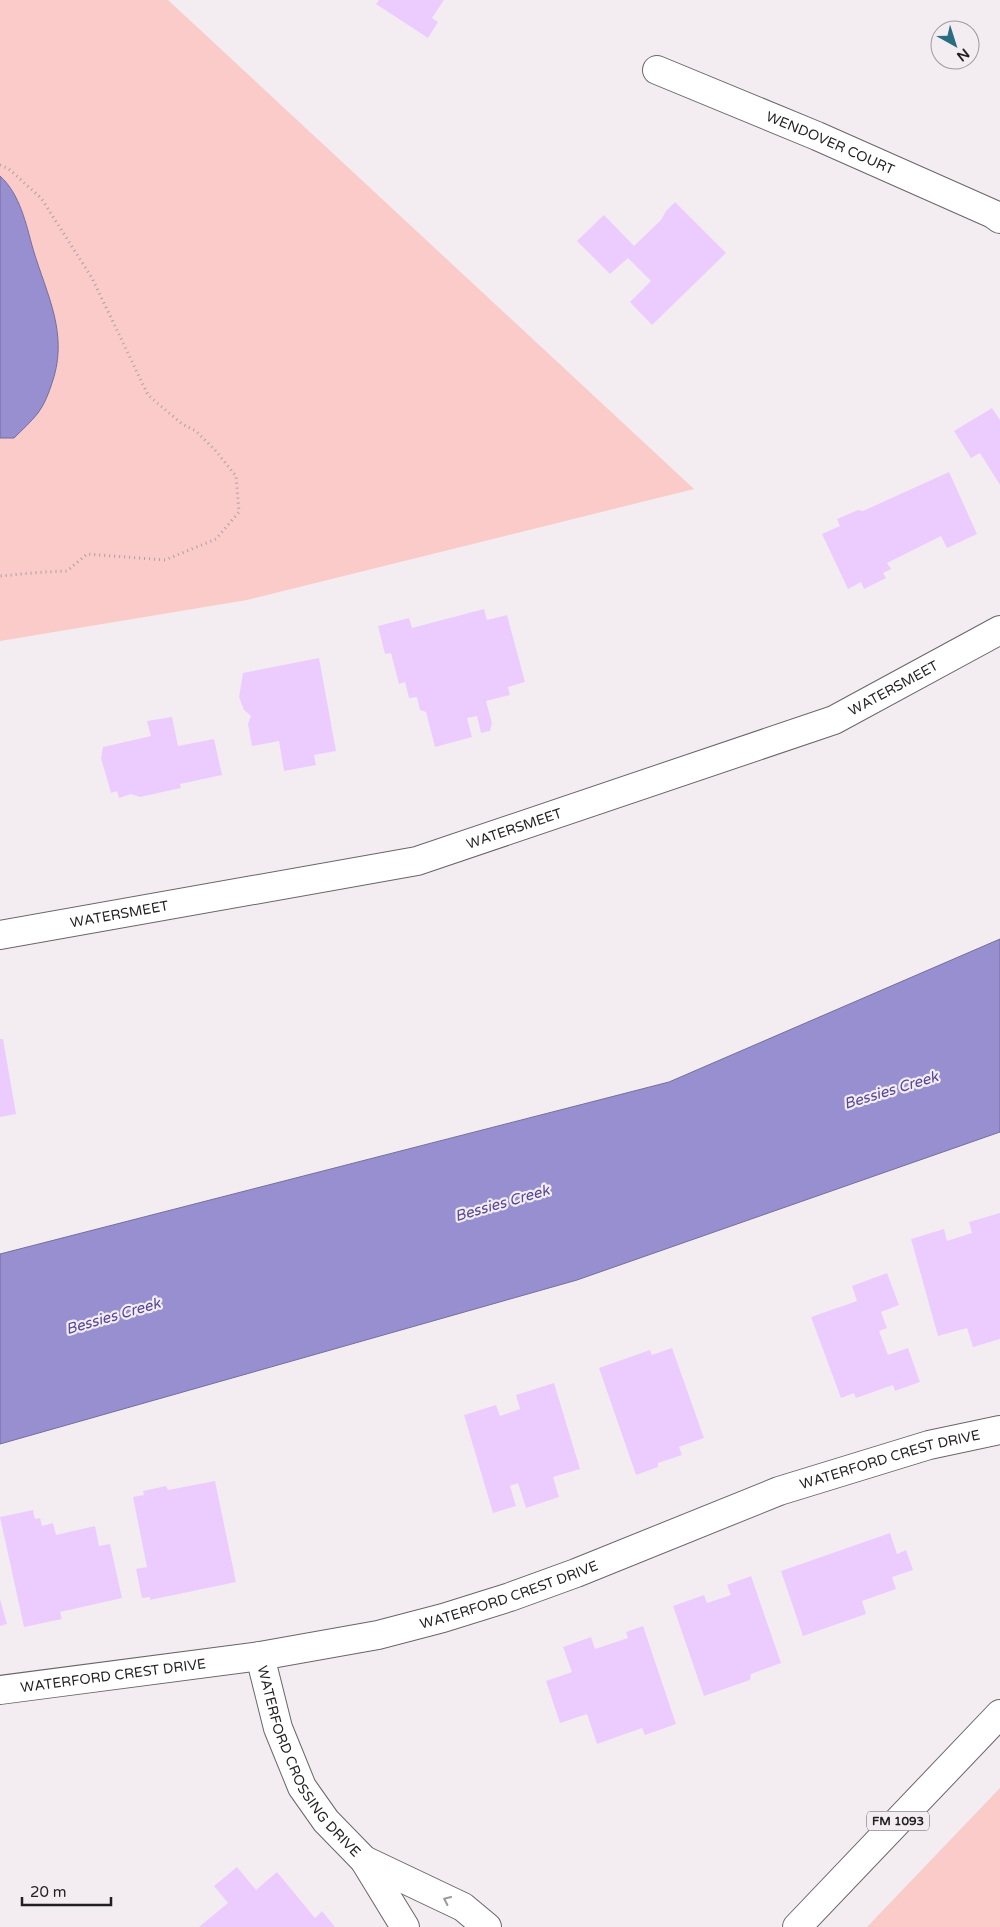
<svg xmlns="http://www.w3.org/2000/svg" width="1000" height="1927" font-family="'Varela Round',sans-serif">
<rect width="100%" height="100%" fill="#f3edf1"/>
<g fill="#facbc8">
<path d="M0,0H168L694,489L247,600L0,641Z"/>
<path d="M1000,1788V1927H867Z"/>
</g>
<g fill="#988fd0" stroke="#756d9c">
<path d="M0,176C20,194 26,224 33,249C47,296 70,335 51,386C48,395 44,405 38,413C31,422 22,430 14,438H0Z"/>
<path d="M1000,939V1132L577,1280L0,1444V1254L669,1082Z"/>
</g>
<g fill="#ecccfe">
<path d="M379,0H444L432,18L438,22L428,38L376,4Z"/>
<path d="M675,202L726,253L652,325L630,302L651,281L628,258L610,274L577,241L604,215L634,246L661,220L666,211Z"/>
<path d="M992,408L1000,420V485L980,453L971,458L954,431Z"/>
<path d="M949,472L977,534L947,548L941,536L887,563L891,569L883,573L886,578L864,589L861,582L848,589L822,534L840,526L837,519L858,510L863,511Z"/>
<path d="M484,609L487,620L507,615L525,682L508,687L510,695L486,701L492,723L490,731L481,733L477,716L467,718L472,737L435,747L426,712L420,710L417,697L409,698L405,682L399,684L391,653L385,654L378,626L409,618L412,628Z"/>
<path d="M319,658L336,751L314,755L316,765L284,771L279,741L252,746L248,724L251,716L244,710L239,697L243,673Z"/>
<path d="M172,717L178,746L214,739L222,775L180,784L181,788L140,797L131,794L119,798L117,791L111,793L101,758L103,747L151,736L147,721Z"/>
<path d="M0,1039H3L16,1114L0,1117Z"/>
<path d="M1000,1213V1339L973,1347L967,1328L938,1336L911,1239L944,1229L947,1241L972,1233L969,1222Z"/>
<path d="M887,1273L899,1305L881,1312L887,1328L879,1331L888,1355L908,1348L920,1382L895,1391L893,1385L856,1398L854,1393L841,1398L811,1317L857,1301L852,1286Z"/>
<path d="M672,1348L704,1438L679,1447L682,1455L658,1463V1467L636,1475L599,1368L650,1350L652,1355Z"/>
<path d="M554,1383L580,1469L553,1477L559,1497L526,1508L518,1483L510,1486L516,1506L493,1513L464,1415L496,1405L500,1416L520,1409L516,1395Z"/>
<path d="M215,1481L236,1582L150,1600V1597L142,1598L136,1569L147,1567L133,1497L144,1495L143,1491L166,1486L168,1490Z"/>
<path d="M33,1510L35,1519L40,1518L42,1526L53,1523L56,1535L95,1526L99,1546L110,1544L122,1598L60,1612L62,1619L24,1627L0,1517Z"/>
<path d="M890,1533L897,1554L906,1550L913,1570L892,1577L896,1589L862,1601L866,1614L803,1636L781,1571Z"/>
<path d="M751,1576L781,1663L751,1674L750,1680L704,1696L673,1606L704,1595L707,1603L731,1595L727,1585Z"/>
<path d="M0,1599L7,1624L0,1626Z"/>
<path d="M643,1626L676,1724L645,1735L642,1728L597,1744L587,1714L560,1723L546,1681L572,1672L563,1647L591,1637L595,1649L628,1638L626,1632Z"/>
<path d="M237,1867L256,1890L277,1872L315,1918L322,1911L335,1927H199L228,1903L214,1886Z"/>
</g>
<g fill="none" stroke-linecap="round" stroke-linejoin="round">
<g stroke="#6a6569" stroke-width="30">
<g id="street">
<path id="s1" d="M657,70L817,136L993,214L1000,219"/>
<path id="s2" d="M0,935L417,861L834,720L1000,630"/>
<path id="s3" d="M260,1656L278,1728L302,1787L326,1821L364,1860L405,1927"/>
<path id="s4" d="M0,1690L260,1656L378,1635L443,1618L510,1597L576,1573L779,1491L929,1445L1000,1430"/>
<path d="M364,1860L463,1907L487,1927"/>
</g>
</g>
<g stroke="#6a6569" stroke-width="30">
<path id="primary" d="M797,1927L1000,1714"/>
</g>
<path stroke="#a7a2a5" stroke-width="3" stroke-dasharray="1 4" stroke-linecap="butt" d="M0,165L9,169L41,198L92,278L148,395L182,424L196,431L215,450L236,476L239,512L216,539L165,560L87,554L67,571L43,572L0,576"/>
<use href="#street" stroke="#fff" stroke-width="28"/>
<use href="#primary" stroke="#fff" stroke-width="28"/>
</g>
<defs><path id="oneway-chevron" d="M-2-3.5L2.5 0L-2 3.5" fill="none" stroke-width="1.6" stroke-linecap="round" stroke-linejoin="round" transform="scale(1.25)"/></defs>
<use stroke="#9c9a9b" href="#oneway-chevron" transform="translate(447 1900) rotate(-155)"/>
<g text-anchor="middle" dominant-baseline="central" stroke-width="4.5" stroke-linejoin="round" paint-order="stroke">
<rect fill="#f3edf1" stroke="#615d5f" stroke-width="1" x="867" y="1811.5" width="62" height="19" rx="4"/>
<g font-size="12" font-weight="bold" fill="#221f21">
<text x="898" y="1821">FM 1093</text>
</g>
<g font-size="14" fill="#221f21" stroke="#f3edf1">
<text stroke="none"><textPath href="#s1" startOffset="188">WENDOVER COURT</textPath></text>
<text stroke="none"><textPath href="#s2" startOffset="931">WATERSMEET</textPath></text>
<text stroke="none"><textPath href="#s2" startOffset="526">WATERSMEET</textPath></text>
<text stroke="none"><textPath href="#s2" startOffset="121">WATERSMEET</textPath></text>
<text stroke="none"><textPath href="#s4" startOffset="924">WATERFORD CREST DRIVE</textPath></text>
<text stroke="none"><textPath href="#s4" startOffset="519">WATERFORD CREST DRIVE</textPath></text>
<text stroke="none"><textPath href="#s4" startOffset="114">WATERFORD CREST DRIVE</textPath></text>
<text stroke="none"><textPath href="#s3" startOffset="118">WATERFORD CROSSING DRIVE</textPath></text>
</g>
<g font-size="15" font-style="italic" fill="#574796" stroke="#f3edf1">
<text transform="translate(891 1090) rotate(-17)">Bessies Creek</text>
<text transform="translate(502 1203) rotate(-16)">Bessies Creek</text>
<text transform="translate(113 1316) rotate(-16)">Bessies Creek</text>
</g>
</g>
<g transform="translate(955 45) rotate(141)"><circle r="24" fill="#f3edf1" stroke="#9f9b9e"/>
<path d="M0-4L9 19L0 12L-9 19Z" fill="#2b6c80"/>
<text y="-8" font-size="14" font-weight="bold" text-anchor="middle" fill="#221f21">N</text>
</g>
<path d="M22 1897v8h89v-8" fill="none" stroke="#221f21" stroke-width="2.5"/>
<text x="30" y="1897" font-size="15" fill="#221f21" stroke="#f3edf1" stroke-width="4" paint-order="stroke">20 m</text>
</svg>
